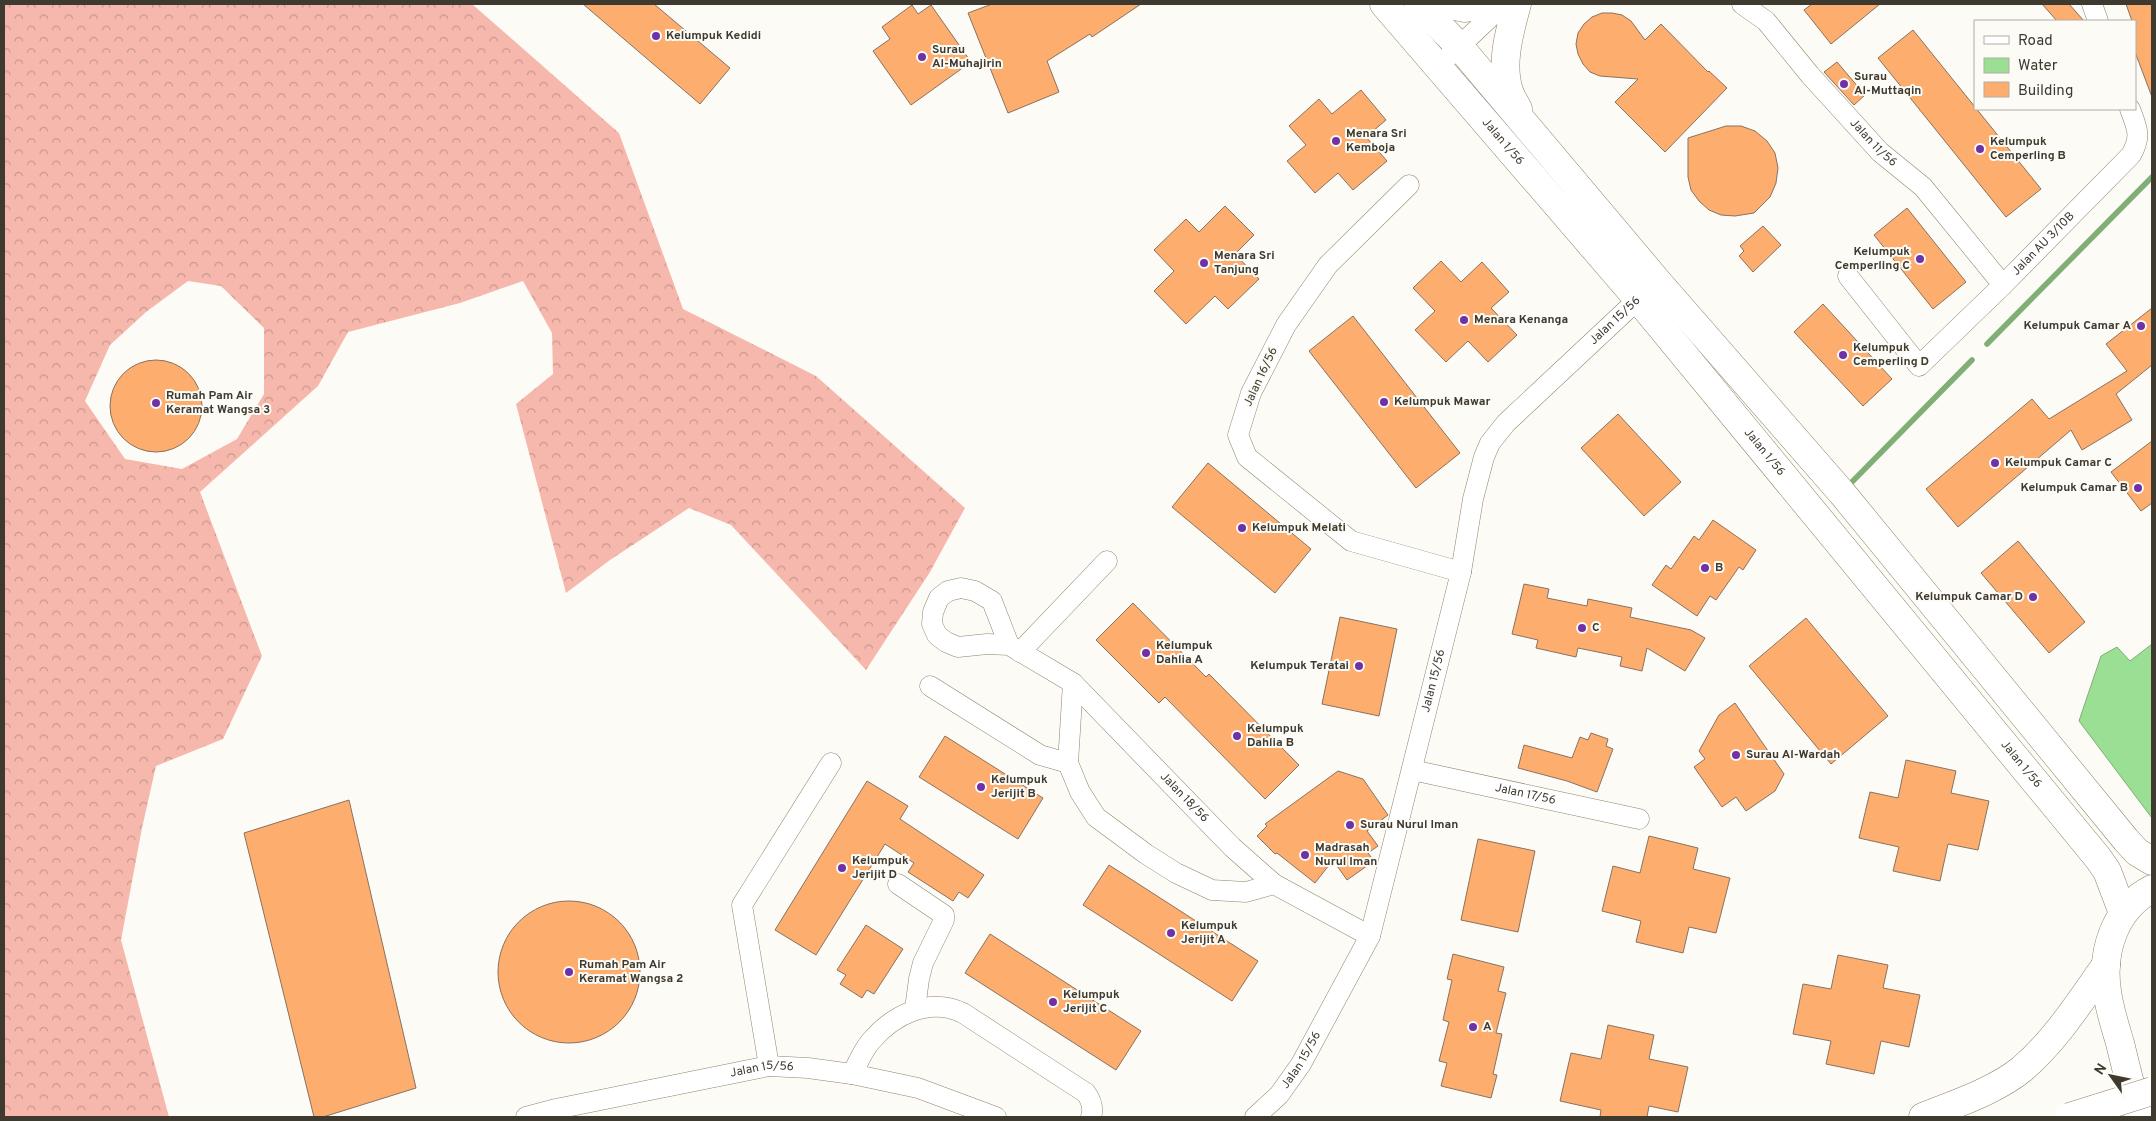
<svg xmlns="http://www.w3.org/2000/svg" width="2156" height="1121" font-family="Overpass,sans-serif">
<defs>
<pattern id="forest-crowns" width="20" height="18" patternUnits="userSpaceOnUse" patternTransform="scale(1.25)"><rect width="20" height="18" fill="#f6b8ad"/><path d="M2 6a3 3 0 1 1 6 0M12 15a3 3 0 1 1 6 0" fill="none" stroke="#c9978d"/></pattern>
</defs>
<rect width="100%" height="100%" fill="#fdfbf5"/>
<path fill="url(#forest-crowns)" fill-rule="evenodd" d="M4,4H472L619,133L683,309L816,376L965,508L930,572L866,670L731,525L689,508L610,560L566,593L516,404L553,374L552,333L523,281L460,303L348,332L318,386L200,492L262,656L223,739L156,766L142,828L121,940L169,1117H4ZM188,281L221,286L264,328V394L237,439L182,469L125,459L85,401L110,345L146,312Z"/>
<path fill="#9adf94" stroke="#7fae76" d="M2152,644V818L2079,721L2101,656L2117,647L2130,661Z"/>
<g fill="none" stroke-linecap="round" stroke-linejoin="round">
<g stroke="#7fae76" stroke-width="5.5">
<path d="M1987,344L2152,177"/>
<path d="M1847,487L1972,360"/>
</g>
</g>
<g fill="#fdad6d" stroke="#897261">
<path d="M583,4H654L730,68L700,104Z"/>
<path d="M992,4H1141L1092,37L1090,34L1047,61L1059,92L1008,113L968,13Z"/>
<path d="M1812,4H1880L1831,44L1804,10Z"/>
<path d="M2042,4H2069L2084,21H2057Z"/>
<path d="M2126,4H2152V97L2135,52V21H2132Z"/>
<path d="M912,5L918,14L931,5L971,62L911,105L873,51L890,39L882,27Z"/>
<path d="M1602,13H1612L1622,15L1631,21L1645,40L1661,24L1708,72L1709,71L1727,88L1665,152L1615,102L1638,79L1600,76L1590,72L1583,64L1578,54L1576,44L1578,33L1584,24L1592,17Z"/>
<path d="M1913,30L2041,189L2006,217L1878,58Z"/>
<path d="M1837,62L1865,95L1854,105L1824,72Z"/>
<path d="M1361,90L1386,120L1366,137L1387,161L1353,190L1338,173L1315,193L1287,161L1306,145L1289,126L1319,99L1332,114Z"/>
<path d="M1726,126H1741L1755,131L1767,141L1775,153L1778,168L1776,183L1770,197L1754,213L1735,216L1721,215L1709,210L1699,201L1691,190L1688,177V138Z"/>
<path d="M1225,206L1254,235L1235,254L1259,279L1228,309L1215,296L1186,324L1154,291L1174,271L1154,250L1186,219L1199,232Z"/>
<path d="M1907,208L1966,282L1933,309L1874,235Z"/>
<path d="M1763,226L1781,245L1753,272L1739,256L1744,251L1740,246Z"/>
<path d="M1441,261L1461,282L1482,262L1509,292L1491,308L1517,335L1488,362L1468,341L1446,362L1415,330L1435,311L1413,288Z"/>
<path d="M1823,304L1892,379L1863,406L1794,332Z"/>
<path d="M2152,308V365L2116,394L2132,420L2082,450L2071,430L1958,527L1926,489L2032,399L2049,419L2127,371L2106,344Z"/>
<path d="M1353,316L1460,453L1416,488L1309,351Z"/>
<circle cx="156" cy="406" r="46"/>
<path d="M1618,414L1681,482L1644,516L1581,448Z"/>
<path d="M2152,441V503L2141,511L2111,472Z"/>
<path d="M1208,463L1311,549L1275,593L1172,507Z"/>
<path d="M1713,520L1756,550L1743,570L1739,567L1716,600L1710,596L1697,616L1652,585L1666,565L1671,569L1694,536L1699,540Z"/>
<path d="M2018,541L2085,622L2049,653L1981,573Z"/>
<path d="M1524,584L1549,589L1547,598L1587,606L1588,599L1632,608L1630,617L1691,630L1705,638L1685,671L1647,648L1642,671L1620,666L1622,657L1578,648L1576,657L1536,648L1538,640L1512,634Z"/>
<path d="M1133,603L1206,677L1209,674L1299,765L1265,799L1165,697L1159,703L1096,640Z"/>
<path d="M1340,617L1397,629L1379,716L1322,704Z"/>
<path d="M1806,618L1888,716L1831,764L1749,666Z"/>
<path d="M1735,703L1784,774L1775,791L1746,811L1736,797L1722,807L1694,767L1705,759L1699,751L1719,715Z"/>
<path d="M1591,733L1608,739L1606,746L1613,749L1597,792L1567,781L1518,768L1524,745L1572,758L1580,737L1588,740Z"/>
<path d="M945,736L1043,798L1018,839L919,777Z"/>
<path d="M1906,760L1956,771L1951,793L1989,801L1978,850L1948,844L1940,881L1893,871L1899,847L1859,838L1870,792L1898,798Z"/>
<path d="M1338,771L1363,779L1388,815L1367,831L1378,846L1368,853L1374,861L1347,880L1333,860L1315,883L1277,853L1275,854L1257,836L1267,826L1265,824Z"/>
<path d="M867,781L908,806L900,819L984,875L968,898L959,892L953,901L908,872L914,863L885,844L816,955L775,930Z"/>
<path d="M349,800L416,1088L323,1117H314L244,833Z"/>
<path d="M1649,836L1698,848L1693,869L1730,878L1716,933L1689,927L1683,953L1636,942L1641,921L1602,911L1613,866L1640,873Z"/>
<path d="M1478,839L1535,851L1518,932L1461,920Z"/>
<path d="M1109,865L1258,961L1232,1001L1083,905Z"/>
<circle cx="569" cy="972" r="71"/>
<path d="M866,925L903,949L874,994L867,990L862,998L840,984L846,975L837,970Z"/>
<path d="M990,934L1141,1031L1116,1070L965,973Z"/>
<path d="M1453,954L1504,967L1498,991L1506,993L1496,1033L1502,1034L1493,1074L1497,1075L1491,1098L1441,1086L1447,1063L1439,1061L1449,1022L1443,1020L1452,980L1447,979Z"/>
<path d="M1838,955L1888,965L1883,988L1920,995L1909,1047L1881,1041L1874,1074L1826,1064L1831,1041L1793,1034L1803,984L1831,989Z"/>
<path d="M1608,1025L1654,1035L1649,1059L1688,1067L1678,1112L1649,1106L1647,1117H1600L1601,1110L1560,1101L1571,1053L1601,1059Z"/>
</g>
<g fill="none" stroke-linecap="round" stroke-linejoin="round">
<g stroke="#8f846b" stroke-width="21">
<g id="street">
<path id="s1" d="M1742,4L1766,21L1810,75L1880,152L1923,187L2003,285"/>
<path d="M2092,4L2098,21"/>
<path d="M1449,56L1504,4"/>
<path d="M1409,185L1328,265L1286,325L1251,393L1238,435L1247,457L1351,541L1461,572"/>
<path id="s2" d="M1848,276L1919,366L2003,285L2131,155C2142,136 2137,128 2130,109"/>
<path id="s3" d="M1009,645L992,601L975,591L961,588L948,591L939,598L933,612L932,624L937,635L946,642L958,647L987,644L1009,645L1073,683L1232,847L1274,884L1370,936"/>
<path d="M1020,652L1107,561"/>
<path d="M1073,683L1068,763L1080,792L1096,817L1146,854L1176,873L1212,890L1246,892L1274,884"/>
<path d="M930,686L1040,755L1068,763"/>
<path id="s4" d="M1412,770L1639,819"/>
<path d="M898,884L944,915V920L923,963L919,979L915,1009"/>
<path d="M769,1066L742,905L831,763"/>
<path d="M852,1074C858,1063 863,1050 871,1041C894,1014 930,997 963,1013L1086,1093C1091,1100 1094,1108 1091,1117"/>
<path id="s5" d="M526,1117L556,1109L769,1066L808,1068L852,1074L918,1088L996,1117"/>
<path id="s6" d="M1255,1117L1279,1095L1301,1064L1370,936L1461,572L1473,499L1484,457L1490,443L1506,423L1647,291"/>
</g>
</g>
<g stroke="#8f846b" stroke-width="29">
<g id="secondary">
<path id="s7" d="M1384,4L1638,299L2098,858L2107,871L2123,913"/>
<path d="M1418,4L1459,46L1658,282L1842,493L2126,840L2137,852L2152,861"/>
<path d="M1445,4L1465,8L1491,4"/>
<path d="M1517,4C1510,30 1500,63 1509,91C1511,97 1515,103 1518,109"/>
<path d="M2139,1117C2132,1092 2126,1068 2120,1043C2115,1026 2109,1008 2107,991C2101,951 2115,908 2152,889"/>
</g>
</g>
<g stroke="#8f846b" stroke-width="29">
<path id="highway" d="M1923,1117C1955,1104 1995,1091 2022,1069C2056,1040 2081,1000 2106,965"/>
</g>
<use href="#street" stroke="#fff" stroke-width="20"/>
<use href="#secondary" stroke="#fff" stroke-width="28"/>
<use href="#highway" stroke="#fff" stroke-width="28"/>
<g stroke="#8f846b" stroke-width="29" stroke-linecap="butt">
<path id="highway-bridge" d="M2069,1117L2152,1091"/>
</g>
<use href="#highway-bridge" stroke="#fff" stroke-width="28"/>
</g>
<g fill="#7131a6" stroke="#fdfbf5" stroke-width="2">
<circle cx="656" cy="36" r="5"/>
<circle cx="922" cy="57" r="5"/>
<circle cx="1844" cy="84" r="5"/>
<circle cx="1336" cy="141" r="5"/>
<circle cx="1980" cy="149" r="5"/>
<circle cx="1920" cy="259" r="5"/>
<circle cx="1204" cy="263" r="5"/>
<circle cx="1464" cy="320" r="5"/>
<circle cx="2141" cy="326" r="5"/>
<circle cx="1843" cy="355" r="5"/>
<circle cx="1384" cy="402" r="5"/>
<circle cx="156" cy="403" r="5"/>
<circle cx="1995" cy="463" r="5"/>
<circle cx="2138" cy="488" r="5"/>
<circle cx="1242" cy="528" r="5"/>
<circle cx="1705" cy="568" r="5"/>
<circle cx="2033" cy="597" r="5"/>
<circle cx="1582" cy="628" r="5"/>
<circle cx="1146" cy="653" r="5"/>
<circle cx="1359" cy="666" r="5"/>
<circle cx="1237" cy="736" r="5"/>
<circle cx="1736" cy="755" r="5"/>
<circle cx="981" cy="787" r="5"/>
<circle cx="1350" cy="825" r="5"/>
<circle cx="1305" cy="855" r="5"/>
<circle cx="842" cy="868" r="5"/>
<circle cx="1171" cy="933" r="5"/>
<circle cx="569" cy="972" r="5"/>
<circle cx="1053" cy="1002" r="5"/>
<circle cx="1473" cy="1027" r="5"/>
</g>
<g text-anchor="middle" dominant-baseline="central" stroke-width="4" stroke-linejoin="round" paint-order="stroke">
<g font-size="12" font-weight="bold" fill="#3f3a2f" stroke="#fdfbf5" text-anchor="start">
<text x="666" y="36">Kelumpuk Kedidi</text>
<text x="932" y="50">Surau<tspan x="932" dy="14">Al-Muhajirin</tspan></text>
<text x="1854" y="77">Surau<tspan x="1854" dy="14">Al-Muttaqin</tspan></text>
<text x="1346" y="134">Menara Sri<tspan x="1346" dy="14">Kemboja</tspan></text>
<text x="1990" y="142">Kelumpuk<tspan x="1990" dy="14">Cemperling B</tspan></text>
<text x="1910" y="252" text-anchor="end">Kelumpuk<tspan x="1910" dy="14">Cemperling C</tspan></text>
<text x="1214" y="256">Menara Sri<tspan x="1214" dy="14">Tanjung</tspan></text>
<text x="1474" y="320">Menara Kenanga</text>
<text x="2131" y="326" text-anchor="end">Kelumpuk Camar A</text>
<text x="1853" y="348">Kelumpuk<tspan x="1853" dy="14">Cemperling D</tspan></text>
<text x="166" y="396">Rumah Pam Air<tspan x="166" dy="14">Keramat Wangsa 3</tspan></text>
<text x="1394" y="402">Kelumpuk Mawar</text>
<text x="2005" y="463">Kelumpuk Camar C</text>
<text x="2128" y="488" text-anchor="end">Kelumpuk Camar B</text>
<text x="1252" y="528">Kelumpuk Melati</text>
<text x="1715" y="568">B</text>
<text x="2023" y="597" text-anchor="end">Kelumpuk Camar D</text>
<text x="1592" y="628">C</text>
<text x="1156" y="646">Kelumpuk<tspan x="1156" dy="14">Dahlia A</tspan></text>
<text x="1349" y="666" text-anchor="end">Kelumpuk Teratai</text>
<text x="1247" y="729">Kelumpuk<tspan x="1247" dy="14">Dahlia B</tspan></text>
<text x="1746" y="755">Surau Al-Wardah</text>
<text x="991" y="780">Kelumpuk<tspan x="991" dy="14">Jerijit B</tspan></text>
<text x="1360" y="825">Surau Nurul Iman</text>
<text x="1315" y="848">Madrasah<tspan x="1315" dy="14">Nurul Iman</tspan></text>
<text x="852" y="861">Kelumpuk<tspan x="852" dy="14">Jerijit D</tspan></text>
<text x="1181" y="926">Kelumpuk<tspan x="1181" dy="14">Jerijit A</tspan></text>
<text x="579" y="965">Rumah Pam Air<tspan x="579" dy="14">Keramat Wangsa 2</tspan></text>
<text x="1063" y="995">Kelumpuk<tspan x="1063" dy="14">Jerijit C</tspan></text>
<text x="1483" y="1027">A</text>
</g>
<g font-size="12" fill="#3f3a2f" stroke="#fdfbf5">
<text stroke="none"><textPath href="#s7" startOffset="182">Jalan 1/56</textPath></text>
<text stroke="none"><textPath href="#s1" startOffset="192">Jalan 11/56</textPath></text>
<text stroke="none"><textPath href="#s2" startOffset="289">Jalan AU 3/10B</textPath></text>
<text stroke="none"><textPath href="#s6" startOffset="899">Jalan 15/56</textPath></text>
<text transform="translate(1261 377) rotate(-65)">Jalan 16/56</text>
<text stroke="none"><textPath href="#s7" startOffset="588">Jalan 1/56</textPath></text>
<text stroke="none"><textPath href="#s6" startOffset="479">Jalan 15/56</textPath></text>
<text stroke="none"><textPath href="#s7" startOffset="992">Jalan 1/56</textPath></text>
<text stroke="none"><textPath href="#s4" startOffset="116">Jalan 17/56</textPath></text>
<text stroke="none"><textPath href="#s3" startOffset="455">Jalan 18/56</textPath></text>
<text stroke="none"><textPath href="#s6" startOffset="74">Jalan 15/56</textPath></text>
<text stroke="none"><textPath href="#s5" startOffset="241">Jalan 15/56</textPath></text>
</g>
</g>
<rect width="2156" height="1121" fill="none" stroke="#3f3a2f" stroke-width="10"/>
<rect x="1974" y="20" width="162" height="90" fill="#fdfbf5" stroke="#b1aea6"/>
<rect x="1984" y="36" width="25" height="8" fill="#ffffff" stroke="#b1aea6"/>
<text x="2018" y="45" font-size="15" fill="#3f3a2f">Road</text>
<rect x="1984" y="58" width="25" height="15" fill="#9adf94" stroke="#b1aea6"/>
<text x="2018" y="70" font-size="15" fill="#3f3a2f">Water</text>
<rect x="1984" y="82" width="25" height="15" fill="#fdad6d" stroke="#b1aea6"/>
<text x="2018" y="95" font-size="15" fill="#3f3a2f">Building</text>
<g transform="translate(2111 1076) rotate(303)" stroke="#fdfbf5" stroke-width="4" paint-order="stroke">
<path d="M0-4L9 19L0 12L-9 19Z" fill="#3f3a2f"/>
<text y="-8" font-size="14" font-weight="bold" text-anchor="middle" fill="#3f3a2f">N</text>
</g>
</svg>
